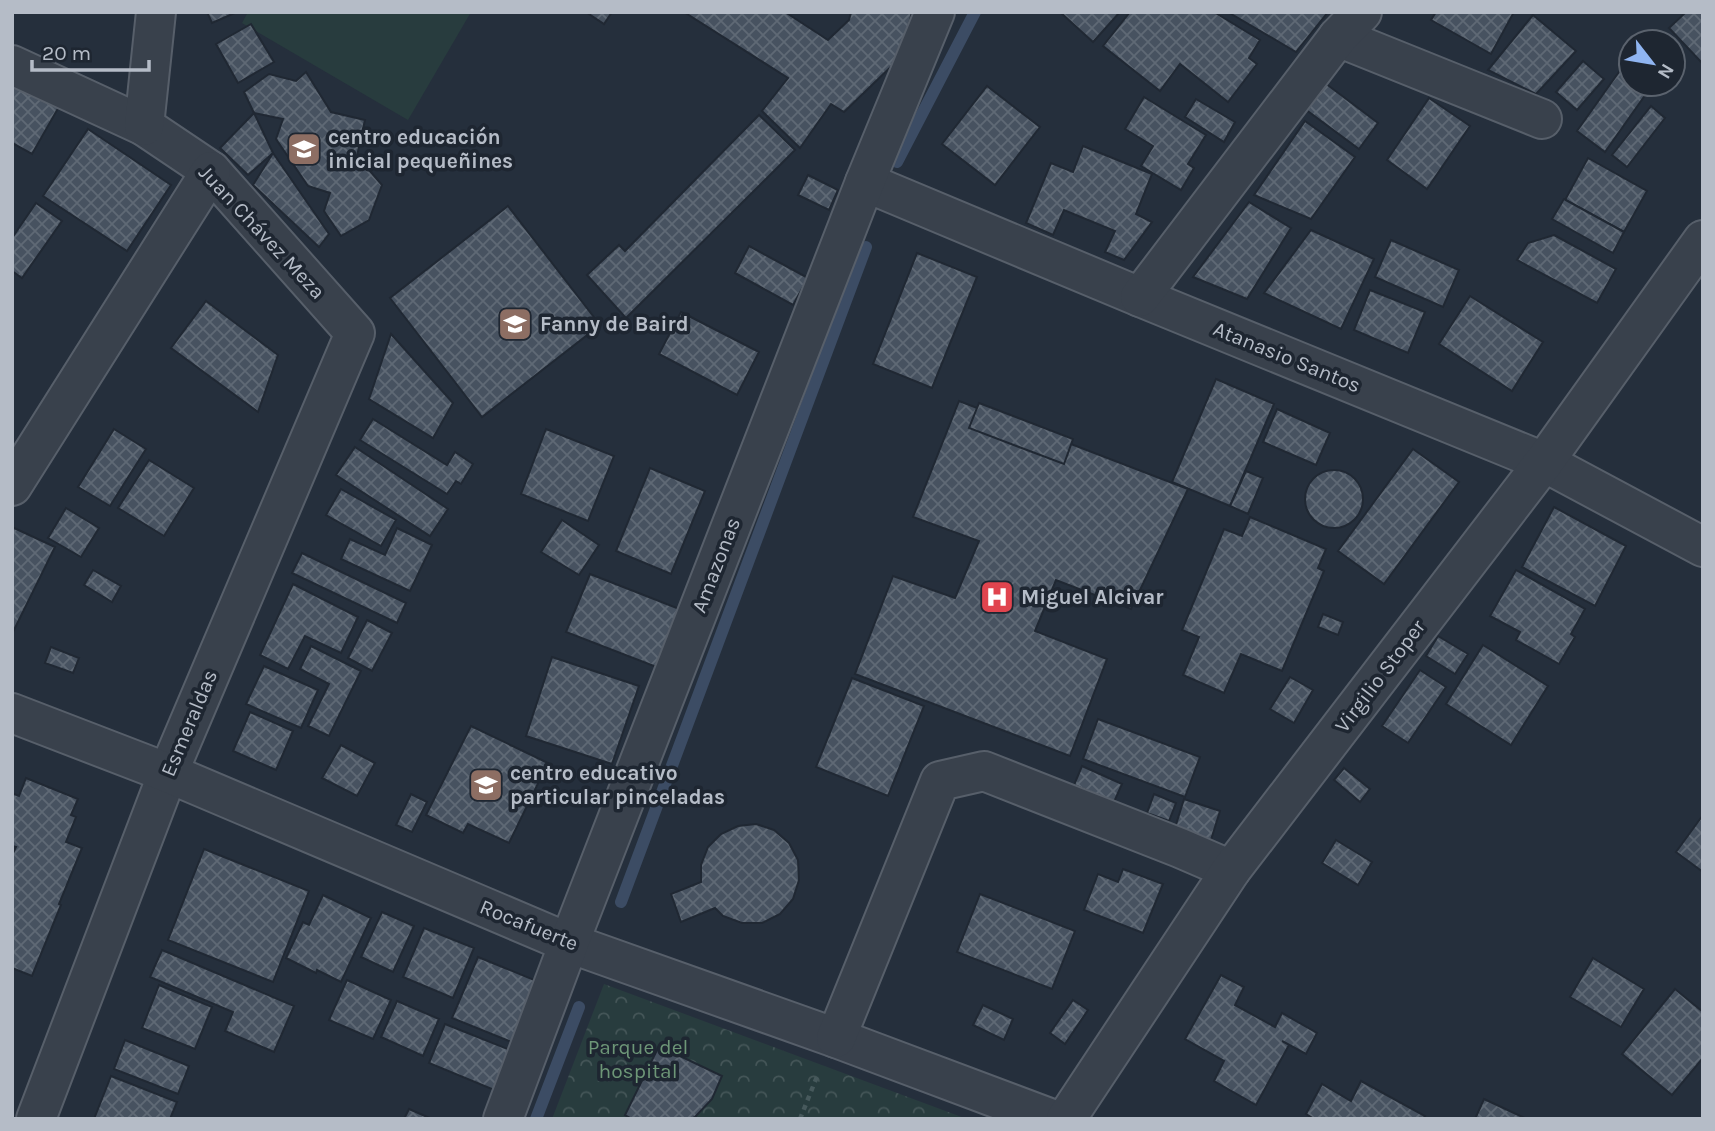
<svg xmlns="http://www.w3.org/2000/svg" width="1715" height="1131" font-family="Karla,sans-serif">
<defs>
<pattern id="forest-crowns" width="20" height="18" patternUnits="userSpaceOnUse" patternTransform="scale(1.75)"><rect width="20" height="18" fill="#283c3e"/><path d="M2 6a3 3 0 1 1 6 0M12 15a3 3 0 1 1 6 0" fill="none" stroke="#455658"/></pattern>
<pattern id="building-cross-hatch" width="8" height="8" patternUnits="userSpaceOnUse" patternTransform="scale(1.75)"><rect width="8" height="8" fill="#475260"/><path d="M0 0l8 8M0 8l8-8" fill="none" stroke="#5f6975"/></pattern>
</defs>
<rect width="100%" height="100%" fill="#252f3c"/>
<path fill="url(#forest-crowns)" d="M604,984L967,1119H552Z"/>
<path fill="#283c3e" d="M248,12H471L408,120L242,23Z"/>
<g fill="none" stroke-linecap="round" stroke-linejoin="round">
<g stroke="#3c4c64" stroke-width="12">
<path d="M897,162L975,12"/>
<path d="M621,902L866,247"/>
<path d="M536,1119L579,1007"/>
</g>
</g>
<g fill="url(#building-cross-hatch)" stroke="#202833" stroke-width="2">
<path d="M207,12H237L212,23Z"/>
<path d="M586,12H612L604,24Z"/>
<path d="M684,12H785L828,40L849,20L851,12H912L901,57L844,112L831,104L800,148L762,111L788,78Z"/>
<path d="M1060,12H1120L1093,42Z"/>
<path d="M1130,12H1214L1260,40L1249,58L1257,64L1228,102L1180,64L1160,91L1103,46Z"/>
<path d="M1228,12H1328L1296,52Z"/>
<path d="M1436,12H1514L1491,54L1431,20Z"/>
<path d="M1686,12H1703V64L1669,28Z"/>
<path d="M1533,15L1576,51L1536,94L1488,70Z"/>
<path d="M251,24L274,62L238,83L216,44Z"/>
<path d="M1583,61L1604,79L1577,110L1556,92Z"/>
<path d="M1626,62L1631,65V84H1653L1605,152L1577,131Z"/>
<path d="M306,72L331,112L365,120L357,156L382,185L369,220L341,236L324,211L330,193L308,186L276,139L283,119L254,113L244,92L269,74L296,81Z"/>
<path d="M12,78L60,105L32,154L12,143Z"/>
<path d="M1325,83L1378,123L1359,149L1305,109Z"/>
<path d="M987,86L1040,127L995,185L942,144Z"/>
<path d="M1144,97L1206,135L1188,164L1194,168L1181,190L1141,166L1153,146L1125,129Z"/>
<path d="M1429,98L1470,126L1427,189L1387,160Z"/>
<path d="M1196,99L1235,122L1224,142L1185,117Z"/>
<path d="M1651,106L1665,118L1627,167L1612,155Z"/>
<path d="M254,113L273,153L248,175L220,148Z"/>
<path d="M759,115L795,150L626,318L587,275L619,245L625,251Z"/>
<path d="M1305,121L1355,157L1311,219L1254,195Z"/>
<path d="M88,129L171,185L127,251L43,196Z"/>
<path d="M1083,146L1152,174L1136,214L1152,222L1124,260L1105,252L1115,231L1064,210L1053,235L1026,223L1051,163L1073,172Z"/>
<path d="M273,153L329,234L319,247L253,185Z"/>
<path d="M1588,158L1647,191L1624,232L1565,200Z"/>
<path d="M808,175L838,190L829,210L798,195Z"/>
<path d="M1564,199L1624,232L1613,253L1552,219Z"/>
<path d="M1249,202L1291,228L1247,299L1193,277Z"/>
<path d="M36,203L62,221L22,278L12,271V238Z"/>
<path d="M508,206L600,325L482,417L390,298Z"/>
<path d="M1311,230L1374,259L1341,329L1264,293Z"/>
<path d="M1554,235L1616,269L1597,303L1517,260L1528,243Z"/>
<path d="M1391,240L1459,270L1443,307L1375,277Z"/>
<path d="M749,246L808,278L793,305L735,273Z"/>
<path d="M917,253L977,277L932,388L873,364Z"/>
<path d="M1370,290L1425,312L1408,353L1354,330Z"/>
<path d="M1470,296L1543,342L1512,391L1439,344Z"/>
<path d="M206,301L278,355L258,412L171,348Z"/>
<path d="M681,312L759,352L737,395L659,354Z"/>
<path d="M391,334L453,403L433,438L369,399Z"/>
<path d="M1216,379L1274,404L1230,506L1172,482Z"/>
<path d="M959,401L1188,489L1131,609L1056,580L1035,631L1107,659L1070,756L855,674L893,576L955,598L979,541L913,517Z"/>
<path d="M979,403L1073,439L1064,464L969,428Z"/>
<path d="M1277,409L1330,433L1316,465L1263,442Z"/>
<path d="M373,419L447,465L455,452L473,464L461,484L456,481L447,494L360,440Z"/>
<path d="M114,429L146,449L110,506L78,487Z"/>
<path d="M546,429L614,456L588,521L521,494Z"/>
<path d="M355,447L448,509L430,536L336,475Z"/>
<path d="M1413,449L1459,482L1384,584L1338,551Z"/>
<path d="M149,460L194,488L164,536L118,508Z"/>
<path d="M650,468L705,491L671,574L616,551Z"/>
<circle cx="1334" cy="499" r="29"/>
<path d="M1246,471L1263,478L1248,514L1230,506Z"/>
<path d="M341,489L396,520L381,546L326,515Z"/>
<path d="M1554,507L1626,546L1595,606L1522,567Z"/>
<path d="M66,508L99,528L81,557L48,538Z"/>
<path d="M1250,517L1326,549L1318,568L1324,571L1282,671L1241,654L1224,693L1183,675L1199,637L1182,630L1224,529L1242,536Z"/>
<path d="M562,520L599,545L579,575L541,552Z"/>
<path d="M12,527L55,547L12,634Z"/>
<path d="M397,528L432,545L410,591L341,559L350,539L385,555Z"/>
<path d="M302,553L406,603L397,623L292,573Z"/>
<path d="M93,570L121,586L112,602L84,585Z"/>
<path d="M1516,570L1585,609L1571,634L1575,637L1559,664L1516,640L1520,632L1490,616Z"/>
<path d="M590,574L682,610L659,668L566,632Z"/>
<path d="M293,584L358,617L341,653L305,636L288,669L260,655Z"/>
<path d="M1323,614L1343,622L1338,635L1318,627Z"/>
<path d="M367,620L392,633L372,671L348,658Z"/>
<path d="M1438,636L1468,654L1455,674L1426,656Z"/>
<path d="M1483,645L1548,686L1511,745L1446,704Z"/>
<path d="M311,646L361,671L329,736L308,726L329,684L300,669Z"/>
<path d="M51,647L79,658L73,673L45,663Z"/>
<path d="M552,657L639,686L612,764L526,736Z"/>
<path d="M264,666L318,690L301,728L246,704Z"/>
<path d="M1420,670L1446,687L1408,743L1382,726Z"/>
<path d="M1290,677L1313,690L1294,723L1270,709Z"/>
<path d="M852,678L924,706L888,796L816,767Z"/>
<path d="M250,712L293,731L276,770L233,751Z"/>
<path d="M1098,719L1200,757L1185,797L1083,759Z"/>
<path d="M471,726L548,763L509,843L468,824L463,833L426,815Z"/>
<path d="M341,745L375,763L357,796L322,778Z"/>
<path d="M1082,766L1122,784L1114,802L1074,785Z"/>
<path d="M1344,768L1370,789L1360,802L1334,780Z"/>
<path d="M26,778L78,799L71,815L76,817L66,842L82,848L59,904L61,905L32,976L12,968V855L16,847L12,846V793L19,796Z"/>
<path d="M411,794L427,802L412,832L396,825Z"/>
<path d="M1154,794L1176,803L1169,821L1147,813Z"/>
<path d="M1184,799L1220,811L1210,843L1174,831Z"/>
<path d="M1703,815V872L1676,852Z"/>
<path d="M756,824L774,830L789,843L798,860L799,880L793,899L780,914L762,923H742L723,916L715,908L681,922L671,894L701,882V865L708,847L721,834L738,826Z"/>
<path d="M1336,840L1372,862L1358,885L1322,863Z"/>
<path d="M204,849L309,891L273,982L168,940Z"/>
<path d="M1123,869L1163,884L1143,933L1084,910L1098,874L1118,882Z"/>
<path d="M980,894L1075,931L1052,989L957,952Z"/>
<path d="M323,895L371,918L341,982L317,970L316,973L286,958L303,922L309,925Z"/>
<path d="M382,912L414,926L393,972L361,957Z"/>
<path d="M424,928L474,948L453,998L403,977Z"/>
<path d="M162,950L294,1006L274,1052L225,1031L233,1012L150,977Z"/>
<path d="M478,957L544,984L519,1045L452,1018Z"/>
<path d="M1593,958L1644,989L1621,1027L1570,997Z"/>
<path d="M1221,975L1244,987L1235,1005L1275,1027L1282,1013L1317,1033L1306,1054L1282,1041L1289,1045L1256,1105L1214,1081L1224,1061L1185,1039Z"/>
<path d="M347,980L391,1000L373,1039L329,1020Z"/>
<path d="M159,985L212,1007L195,1049L142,1028Z"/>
<path d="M1675,989L1703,1012V1058L1672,1095L1622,1054Z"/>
<path d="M1073,1000L1088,1010L1065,1044L1050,1033Z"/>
<path d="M397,1001L439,1019L423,1056L381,1037Z"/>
<path d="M983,1005L1013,1019L1004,1040L973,1025Z"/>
<path d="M445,1024L515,1052L499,1092L429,1063Z"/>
<path d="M125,1040L189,1066L178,1094L114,1069Z"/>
<path d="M659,1046L722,1076L712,1099L695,1117L691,1119H632L625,1115Z"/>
<path d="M111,1076L177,1102L170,1119H94Z"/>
<path d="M1361,1081L1425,1116L1423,1119H1314L1306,1114L1322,1084L1351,1101Z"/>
<path d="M1484,1099L1527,1119H1475Z"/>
<path d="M409,1109L432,1119H404Z"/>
</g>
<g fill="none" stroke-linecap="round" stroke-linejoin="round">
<g stroke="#575f6a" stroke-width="42">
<g id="minor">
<path d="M1338,37L1542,119"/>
<path d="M12,65L144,126L211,171L355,333L168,773L36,1119"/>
<path d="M144,126L156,12"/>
<path d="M865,182L1140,297L1544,462L1703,547"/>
<path d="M1140,297L1338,37L1362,12"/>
<path d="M12,486L211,171"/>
<path d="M12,713L168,773L569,943L836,1038L1052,1119"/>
<path d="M836,1038L940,781L984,771L1180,848L1231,870"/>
<path d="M503,1119L569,943L865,182L935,12"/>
<path d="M1066,1119L1231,870L1544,462L1703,240"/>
</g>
</g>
<path stroke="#47595c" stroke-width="4.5" stroke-dasharray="5 5" stroke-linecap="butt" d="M800,1119L818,1074"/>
<use href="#minor" stroke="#39414c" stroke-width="38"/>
</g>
<defs>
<g id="school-square" transform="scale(1.75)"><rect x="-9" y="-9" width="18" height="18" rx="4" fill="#8d6e63" stroke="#1e2631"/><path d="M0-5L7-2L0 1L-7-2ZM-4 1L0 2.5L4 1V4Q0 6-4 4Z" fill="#fff"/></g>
<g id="hospital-square" transform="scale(1.75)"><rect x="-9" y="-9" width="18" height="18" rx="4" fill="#e0444e" stroke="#1e2631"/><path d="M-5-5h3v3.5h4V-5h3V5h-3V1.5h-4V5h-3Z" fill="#fff"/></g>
</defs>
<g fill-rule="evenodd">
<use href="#school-square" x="304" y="149"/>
<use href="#school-square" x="515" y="324"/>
<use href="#hospital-square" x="997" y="597"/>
<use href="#school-square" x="486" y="785"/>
</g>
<g text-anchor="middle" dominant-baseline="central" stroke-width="7" stroke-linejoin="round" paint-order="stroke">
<g font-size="21" font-weight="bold" fill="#b5bcc7" stroke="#1e2631" text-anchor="start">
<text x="328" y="137">centro educación<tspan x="328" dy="24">inicial pequeñines</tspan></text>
<text x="540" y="324">Fanny de Baird</text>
<text x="1021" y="597">Miguel Alcivar</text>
<text x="510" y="773">centro educativo<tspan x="510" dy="24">particular pinceladas</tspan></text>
</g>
<g font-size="21" fill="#b5bcc7" stroke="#1e2631">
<text transform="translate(262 232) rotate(47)">Juan Chávez Meza</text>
<text transform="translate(1287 357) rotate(22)">Atanasio Santos</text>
<text transform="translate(716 565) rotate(-69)">Amazonas</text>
<text transform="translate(1380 676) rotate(-53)">Virgilio Stoper</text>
<text transform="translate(189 723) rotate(-67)">Esmeraldas</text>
<text transform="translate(529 925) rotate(22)">Rocafuerte</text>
</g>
<g font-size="21" fill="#6d9677" stroke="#1e2631">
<text x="638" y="1047">Parque del<tspan x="638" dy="24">hospital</tspan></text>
</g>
</g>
<rect width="1715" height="1131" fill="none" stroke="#b5bcc7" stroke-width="28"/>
<g transform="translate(1652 63) rotate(121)"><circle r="33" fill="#1e2631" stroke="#5a626d" stroke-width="2"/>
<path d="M0-5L12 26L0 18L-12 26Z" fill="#90b5f1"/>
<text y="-10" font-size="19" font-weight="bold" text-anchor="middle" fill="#b5bcc7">N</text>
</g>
<path d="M32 60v10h117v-10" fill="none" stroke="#b5bcc7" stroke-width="3.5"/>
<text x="42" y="60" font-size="21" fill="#b5bcc7" stroke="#1e2631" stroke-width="5" paint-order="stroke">20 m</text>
</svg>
